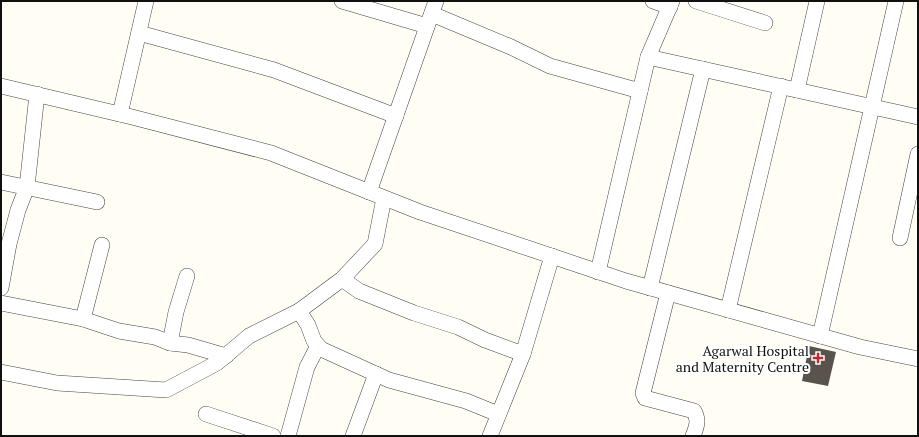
<svg xmlns="http://www.w3.org/2000/svg" width="919" height="437" font-family="'PT Serif',serif">
<rect width="100%" height="100%" fill="#fffdf4"/>
<path fill="#59524d" d="M809,346L836,352L828,386L802,381Z"/>
<g fill="none" stroke-linecap="round" stroke-linejoin="round">
<g stroke="#434343" stroke-width="16">
<g id="minor">
<path d="M342,1L427,26"/>
<path d="M653,1L670,7"/>
<path d="M696,1L765,23"/>
<path d="M432,14L511,47L550,66L640,91"/>
<path d="M139,33L274,70L396,116"/>
<path d="M648,57L918,117"/>
<path d="M1,86L132,117L271,153L420,212L626,281L860,347L918,359"/>
<path d="M797,90L817,1"/>
<path d="M120,114L146,1"/>
<path d="M1,182L97,202"/>
<path d="M369,192L436,1"/>
<path d="M900,238L918,154"/>
<path d="M598,272L648,57L672,1"/>
<path d="M342,279L359,291L414,313L458,327L485,340L523,354"/>
<path d="M1,288L9,244L18,210L27,187L37,94"/>
<path d="M650,288L703,69"/>
<path d="M668,293L643,393L645,398L694,411C699,420 697,426 693,436"/>
<path d="M1,303L83,319L119,331L155,337L170,343L188,345L226,356"/>
<path d="M728,310L781,86"/>
<path d="M299,311L308,325L314,341L321,349L389,380L466,401L498,414"/>
<path d="M83,319L102,245"/>
<path d="M820,336L896,1"/>
<path d="M170,343L176,312L187,276"/>
<path d="M1,372L57,383L166,390L217,363L249,336L299,311L342,279L375,244L384,198"/>
<path d="M206,414L273,436"/>
<path d="M288,436L307,367L318,346"/>
<path d="M353,436L376,374"/>
<path d="M490,436L523,354L552,256"/>
</g>
</g>
<use href="#minor" stroke="#fff" stroke-width="15"/>
</g>
<path fill="#bf2a2c" stroke="#fff" stroke-width="1.5" d="M816 352h4v4h4v4h-4v4h-4v-4h-4v-4h4z"/>
<g text-anchor="middle" dominant-baseline="central" stroke-width="4" stroke-linejoin="round" paint-order="stroke">
<g font-size="14" fill="#101010" stroke="#fff" text-anchor="end">
<text x="809" y="350">Agarwal Hospital<tspan x="809" dy="16">and Maternity Centre</tspan></text>
</g>
</g>
<rect width="919" height="437" fill="none" stroke="#101010" stroke-width="4"/>
</svg>
